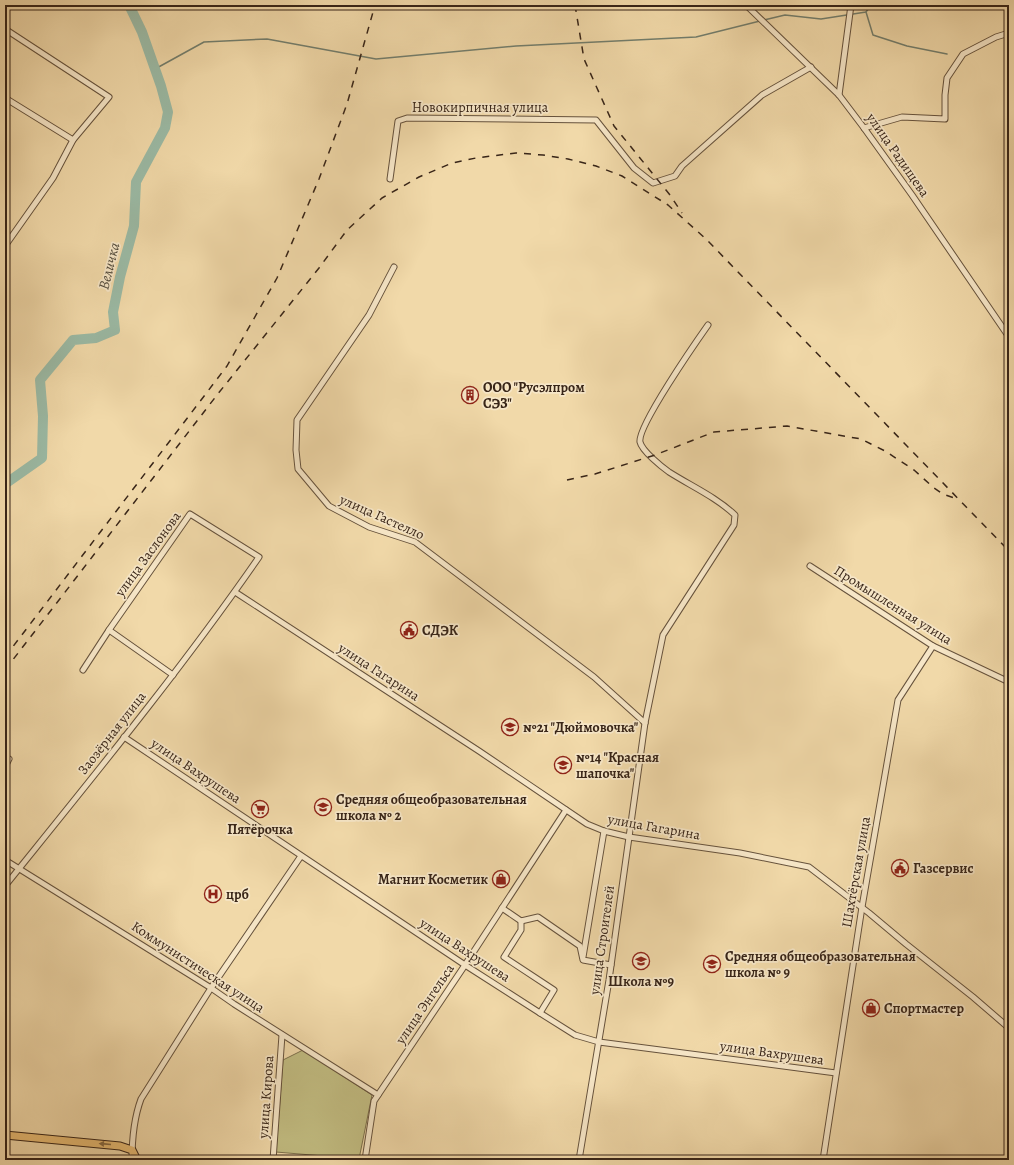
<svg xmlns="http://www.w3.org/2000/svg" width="1014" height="1165" font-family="Alegreya,serif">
<rect width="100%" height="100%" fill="#f1d9a9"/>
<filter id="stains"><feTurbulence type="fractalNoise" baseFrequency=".005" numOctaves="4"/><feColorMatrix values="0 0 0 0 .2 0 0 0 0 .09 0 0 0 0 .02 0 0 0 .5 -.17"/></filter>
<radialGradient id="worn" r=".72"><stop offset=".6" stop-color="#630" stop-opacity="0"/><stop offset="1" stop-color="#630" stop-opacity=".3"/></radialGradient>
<path fill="#c2bd82" stroke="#7d714d" d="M303,1050L372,1095L359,1159L276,1152L283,1060Z"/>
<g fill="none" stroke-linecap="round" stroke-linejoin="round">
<g stroke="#737e6d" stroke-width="1.5">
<path d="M866,12L873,35L907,46L947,54"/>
<path d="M764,20L785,15L821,19L866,12L871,5"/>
<path d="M155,69L204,42L267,39L376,59L516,46L696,37L760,21"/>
</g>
<path stroke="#9bbaa5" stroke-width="10" d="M5,484L42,458L43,416L40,380L73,340L96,338L115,330L113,312L120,277L134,226L136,182L165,128L168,112L161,86L142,32L129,5"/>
<g stroke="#66523c" stroke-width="7">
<g id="minor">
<path d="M746,5L839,95L864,128L912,195L1009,337"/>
<path d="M5,29L109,97L73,140L53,178L5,246"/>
<path d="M839,95L851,5"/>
<path d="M5,98L73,140"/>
<path d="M864,128L902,117L945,119V95L947,78L963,54L996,37L1009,33"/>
<path d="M390,179L398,121L407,118L596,120L634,168L653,183L675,176L682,166L762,95L811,67"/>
<path d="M394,267L369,315L297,420L296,450L298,469L329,506L369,527L415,542L594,677L645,723"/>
<path d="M810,566L933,646L1009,682"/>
<path d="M235,592L479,751L587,824L604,831L629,837L740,853L809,867L869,913L906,944L973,997L1009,1028"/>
<path d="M109,630L173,675"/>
<path d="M124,737L465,965L540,1013L575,1035L599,1042L836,1073"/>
<path d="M5,767L9,759"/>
<path d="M5,860L211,988L234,1004L378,1095"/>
<path d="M5,886C92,778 180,671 259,557L190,514L109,630L83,670"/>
<path d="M502,908L521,921L538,917L580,946L583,960L611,965"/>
<path d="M521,921V930L504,957L554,990L540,1013"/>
<path d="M583,957L604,831"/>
<path d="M132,1160C132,1140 134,1118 141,1099L211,988L301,856"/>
<path d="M273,1160L282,1035"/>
<path d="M365,1160L374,1101L465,965L566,810"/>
<path d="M579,1160L609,980L645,723L663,635L734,525L735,515C716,497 691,486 669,472C662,467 642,451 640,442C637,427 696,342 708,325"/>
<path d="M823,1160L862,907L898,700L933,646"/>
</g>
</g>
<g stroke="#382518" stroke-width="9">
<path id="major" d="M5,1135L120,1146L132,1150L137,1160"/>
</g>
<use href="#minor" stroke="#f6e6c7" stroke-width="5"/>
<use href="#major" stroke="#e8bc74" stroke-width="7"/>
<g stroke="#382518" stroke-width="1.5" stroke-dasharray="7 7" stroke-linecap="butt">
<path d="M575,5L584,59L614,126L670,195L682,213"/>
<path d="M567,480L595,474L655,455L714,432L787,426L861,439L885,451L914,470L934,488L943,494L957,499"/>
<path d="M5,657L227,366L277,278L319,179L347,104L375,5"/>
<path d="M5,670L217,395L319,268L347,230L382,198L419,177L452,163L476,158L516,153L543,155L568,159L596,166L622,176L668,205L706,239L1009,551"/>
</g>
</g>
<defs><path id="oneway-solid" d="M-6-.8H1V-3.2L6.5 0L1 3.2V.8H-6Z"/></defs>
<use fill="#876941" href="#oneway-solid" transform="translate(105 1144) rotate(-175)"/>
<defs>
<g id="building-ring" transform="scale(0.9)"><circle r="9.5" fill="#f6e6c7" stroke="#8f2418" stroke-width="1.5"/><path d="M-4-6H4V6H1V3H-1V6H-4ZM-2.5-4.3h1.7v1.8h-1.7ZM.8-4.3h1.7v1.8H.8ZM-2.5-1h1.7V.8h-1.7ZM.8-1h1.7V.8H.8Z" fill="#8f2418"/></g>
<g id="civic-ring" transform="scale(0.9)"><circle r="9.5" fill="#f6e6c7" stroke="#8f2418" stroke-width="1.5"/><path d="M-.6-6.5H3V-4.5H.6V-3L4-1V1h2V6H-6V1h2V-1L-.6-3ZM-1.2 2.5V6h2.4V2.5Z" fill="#8f2418"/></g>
<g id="school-ring" transform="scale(0.9)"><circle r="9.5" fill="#f6e6c7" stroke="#8f2418" stroke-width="1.5"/><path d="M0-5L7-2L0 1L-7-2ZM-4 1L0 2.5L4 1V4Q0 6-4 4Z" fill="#8f2418"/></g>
<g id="supermarket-ring" transform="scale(0.9)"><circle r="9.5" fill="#f6e6c7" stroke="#8f2418" stroke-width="1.5"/><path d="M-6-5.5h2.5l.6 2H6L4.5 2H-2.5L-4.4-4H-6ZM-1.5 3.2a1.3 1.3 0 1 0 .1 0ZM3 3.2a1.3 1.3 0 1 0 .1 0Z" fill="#8f2418"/></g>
<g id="shop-ring" transform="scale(0.9)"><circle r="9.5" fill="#f6e6c7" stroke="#8f2418" stroke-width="1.5"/><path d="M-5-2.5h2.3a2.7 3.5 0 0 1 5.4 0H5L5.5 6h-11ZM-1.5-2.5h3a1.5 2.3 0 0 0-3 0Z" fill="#8f2418"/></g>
<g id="hospital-ring" transform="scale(0.9)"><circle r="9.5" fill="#f6e6c7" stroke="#8f2418" stroke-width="1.5"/><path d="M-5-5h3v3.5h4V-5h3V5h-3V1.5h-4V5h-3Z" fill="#8f2418"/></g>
</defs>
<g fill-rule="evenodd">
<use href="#building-ring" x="470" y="395"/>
<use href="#civic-ring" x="409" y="630"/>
<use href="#school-ring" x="510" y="727"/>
<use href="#school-ring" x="563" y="765"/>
<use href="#school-ring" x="323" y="807"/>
<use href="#supermarket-ring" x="260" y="809"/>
<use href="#civic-ring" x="900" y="868"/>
<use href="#shop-ring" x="501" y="879"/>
<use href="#hospital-ring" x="213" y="894"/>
<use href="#school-ring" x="641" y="961"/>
<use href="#school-ring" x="712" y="964"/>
<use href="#shop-ring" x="871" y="1008"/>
</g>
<g text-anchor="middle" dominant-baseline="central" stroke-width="3.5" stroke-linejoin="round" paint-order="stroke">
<g font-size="14" fill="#382518" stroke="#f6e6c7">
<text x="480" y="107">Новокирпичная улица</text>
<text transform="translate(898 155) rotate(55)">улица Радищева</text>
<text transform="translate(382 517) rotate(24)">улица Гастелло</text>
<text transform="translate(148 554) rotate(-54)">улица Заслонова</text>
<text transform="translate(893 605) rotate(32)">Промышленная улица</text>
<text transform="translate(379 672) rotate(33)">улица Гагарина</text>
<text transform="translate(112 733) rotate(-52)">Заозёрная улица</text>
<text transform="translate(196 771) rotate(34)">улица Вахрушева</text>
<text transform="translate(654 827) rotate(10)">улица Гагарина</text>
<text transform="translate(856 872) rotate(-80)">Шахтёрская улица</text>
<text transform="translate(602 940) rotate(-82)">улица Строителей</text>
<text transform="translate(465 950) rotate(33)">улица Вахрушева</text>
<text transform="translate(198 967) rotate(33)">Коммунистическая улица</text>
<text transform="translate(425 1004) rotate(-56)">улица Энгельса</text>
<text transform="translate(772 1053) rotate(8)">улица Вахрушева</text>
<text transform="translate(266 1097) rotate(-86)">улица Кирова</text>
</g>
<g font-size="14" font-weight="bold" fill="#382518" stroke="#f6e6c7" text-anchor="start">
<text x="483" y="387">ООО "Русэлпром<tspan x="483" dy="16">СЭЗ"</tspan></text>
<text x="422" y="630">СДЭК</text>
<text x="523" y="727">№21 "Дюймовочка"</text>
<text x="576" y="757">№14 "Красная<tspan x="576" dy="16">шапочка"</tspan></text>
<text x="336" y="799">Средняя общеобразовательная<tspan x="336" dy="16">школа № 2</tspan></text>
<text x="260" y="829" text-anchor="middle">Пятёрочка</text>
<text x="913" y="868">Газсервис</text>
<text x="488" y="879" text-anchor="end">Магнит Косметик</text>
<text x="226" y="894">црб</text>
<text x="725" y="956">Средняя общеобразовательная<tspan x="725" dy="16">школа № 9</tspan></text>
<text x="641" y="981" text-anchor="middle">Школа №9</text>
<text x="884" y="1008">Спортмастер</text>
</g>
<g font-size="15" font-style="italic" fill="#514a3b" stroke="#f6e6c7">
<text transform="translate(109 266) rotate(-76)">Величка</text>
</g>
</g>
<rect width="1014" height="1165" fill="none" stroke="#f1d9a9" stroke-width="20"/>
<rect x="6" y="6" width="1002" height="1153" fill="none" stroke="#382518" stroke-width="2"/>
<rect x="10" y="10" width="994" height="1145" fill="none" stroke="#382518"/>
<rect width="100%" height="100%" filter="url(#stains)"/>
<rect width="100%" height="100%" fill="url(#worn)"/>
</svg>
